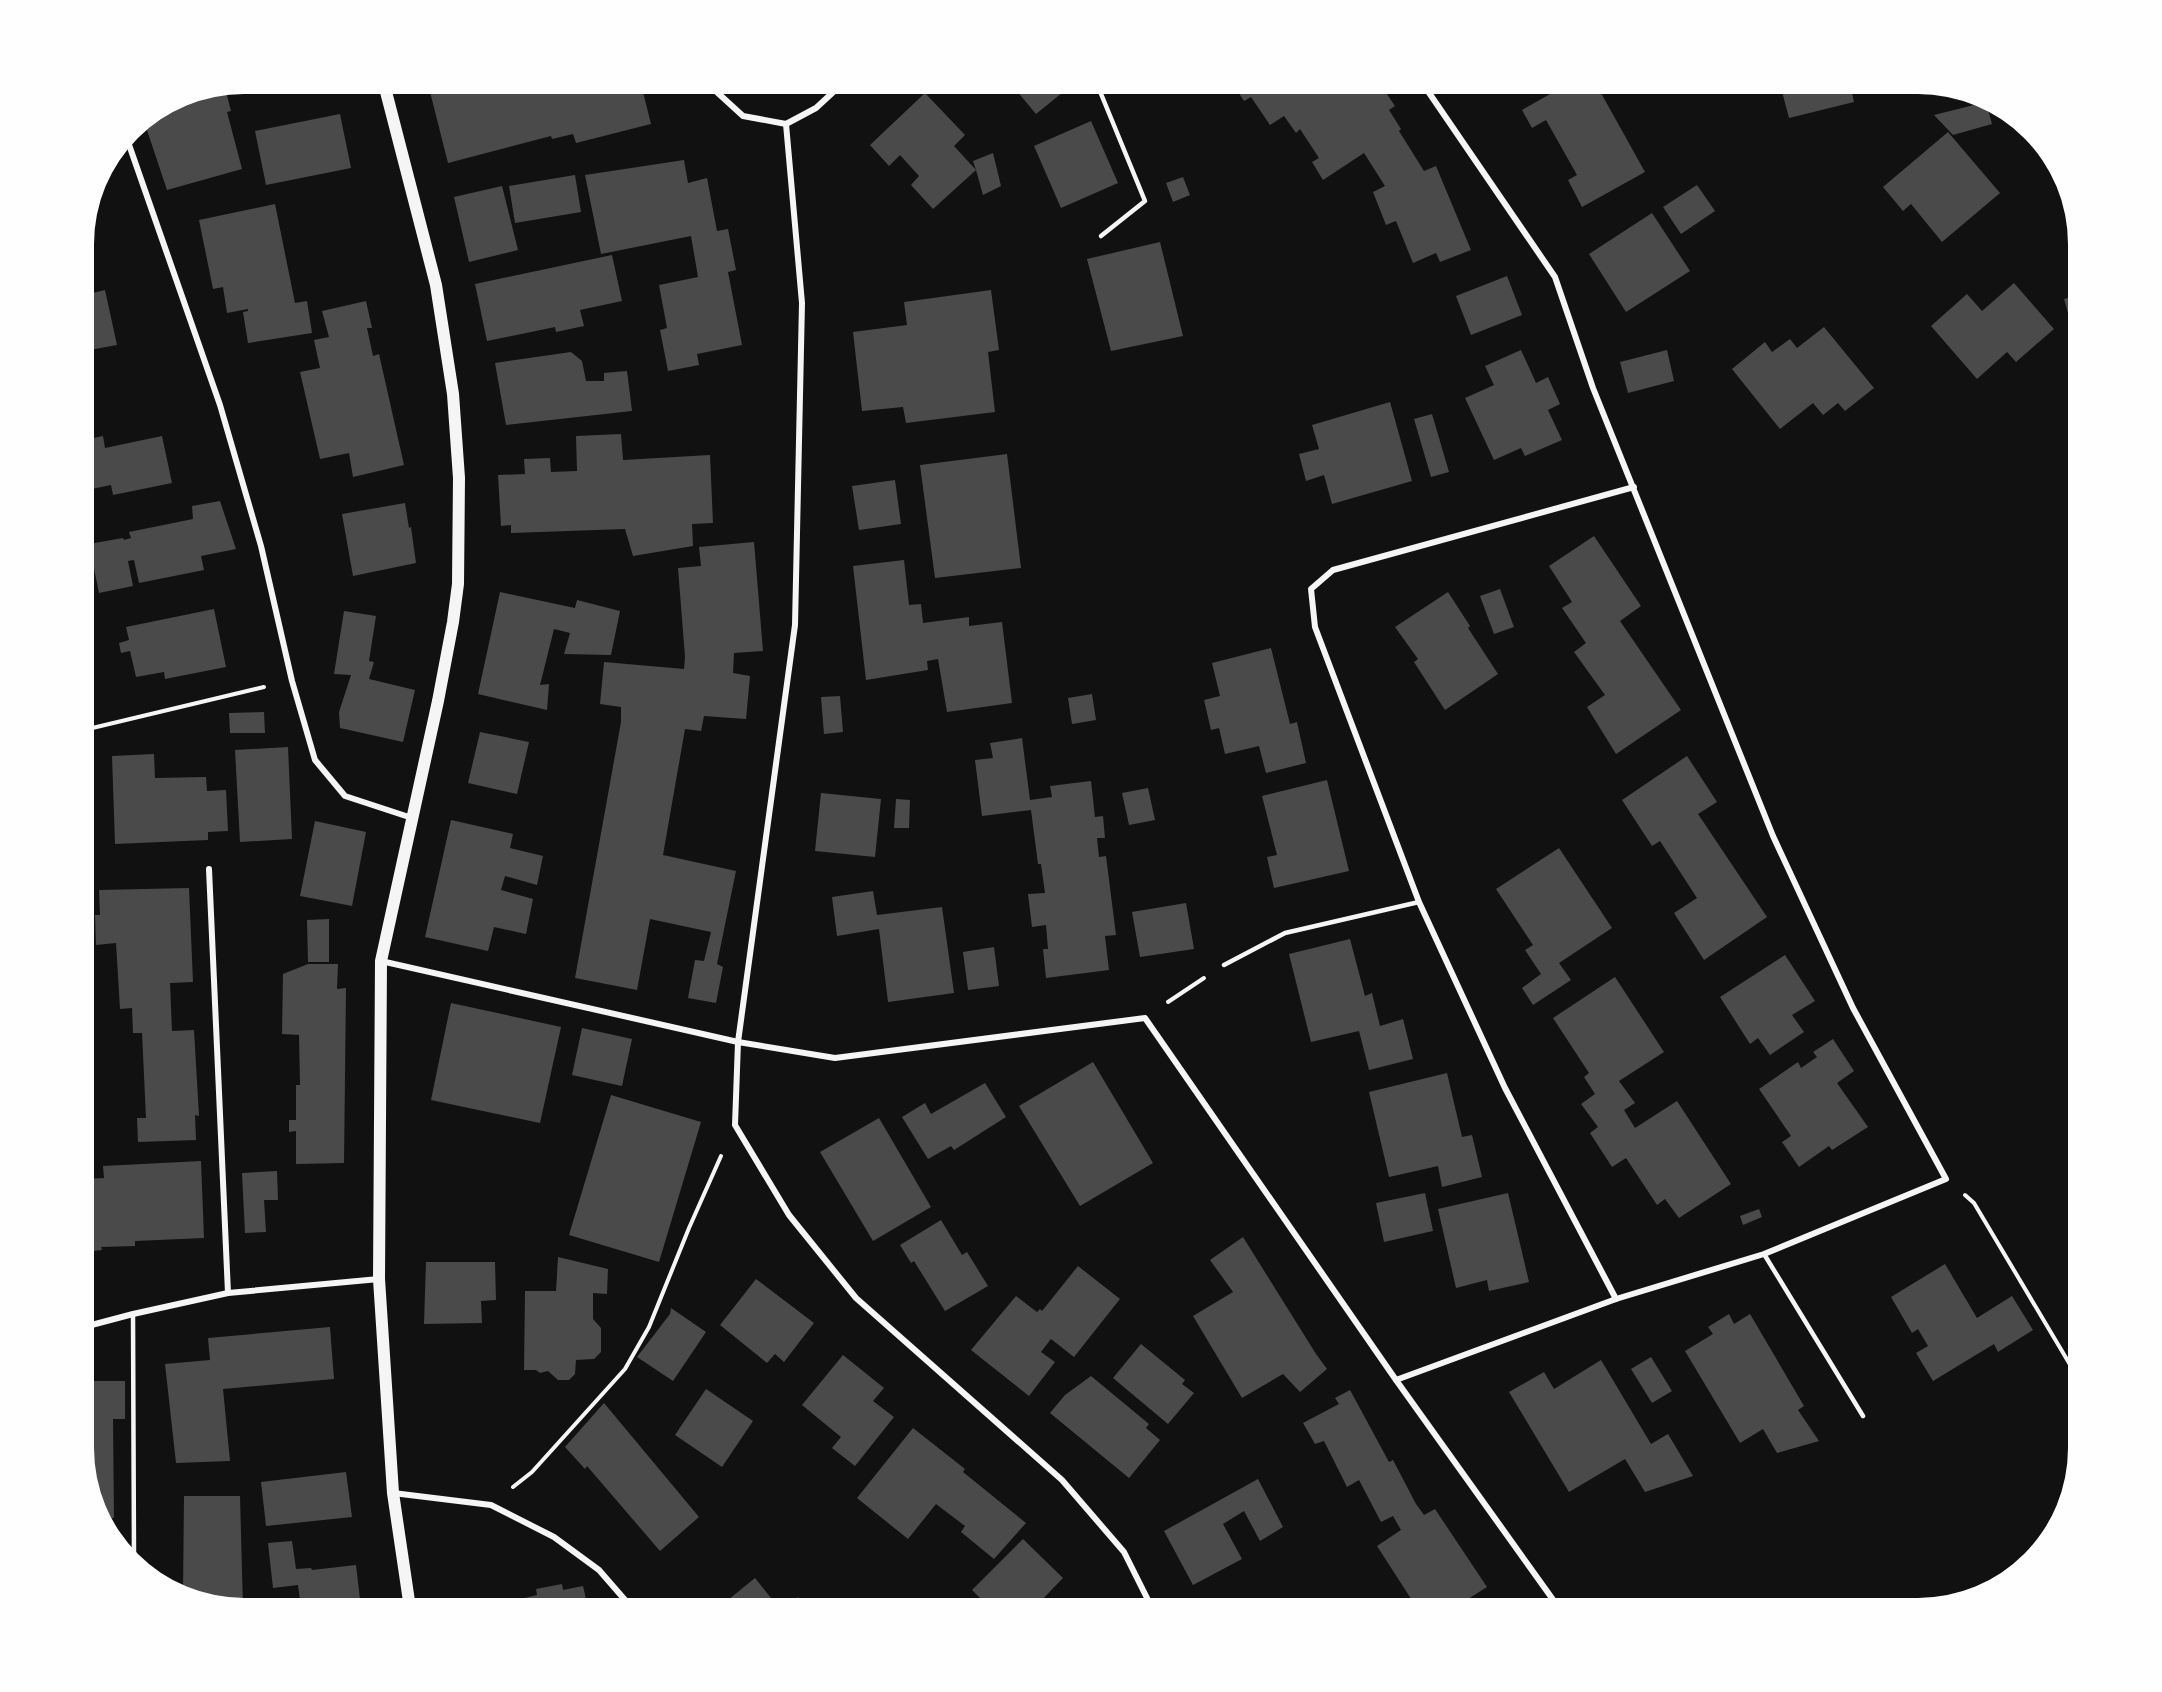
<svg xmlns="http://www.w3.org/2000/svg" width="2162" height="1692" font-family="Inter,sans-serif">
<rect width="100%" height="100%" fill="#111"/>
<g fill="#4a4a4a">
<path d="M428,84H510L511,86L519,84H641L651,124L576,143L573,134L552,139L551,136L448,163Z"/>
<path d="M1011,84H1073L1036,114Z"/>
<path d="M1233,84H1349L1355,93L1369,84H1380L1395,106L1389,110L1401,129L1399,131L1424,171L1436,166L1471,250L1440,262L1436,253L1413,263L1396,221L1386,225L1373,192L1385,186L1364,153L1323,180L1312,162L1319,158L1300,129L1296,133L1284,116L1270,125L1251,97L1244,101Z"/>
<path d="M1568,84H1596L1645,172L1582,207L1568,180L1577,175L1546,120L1532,128L1522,110Z"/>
<path d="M1780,84H1850L1854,102L1789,118Z"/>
<path d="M225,88L231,111L227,112L242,169L167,190L144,121L184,96Z"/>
<path d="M925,93L965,135L954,146L976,170L973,161L993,153L1001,186L983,195L976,170L933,209L911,185L919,176L900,155L889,166L870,145Z"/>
<path d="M1986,102L1992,124L1953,135L1934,115Z"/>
<path d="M340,114L351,168L266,185L255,131Z"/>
<path d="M1091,121L1118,183L1061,208L1034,146Z"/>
<path d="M1948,132L2000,193L1942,242L1911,204L1903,211L1883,187Z"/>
<path d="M684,160L688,183L707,178L717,231L728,229L736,270L728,272L742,345L697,354L699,365L668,371L660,330L667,328L659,285L698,277L691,236L601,254L585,175Z"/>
<path d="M575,175L581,212L515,223L509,186Z"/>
<path d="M1183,177L1190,195L1173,202L1166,183Z"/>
<path d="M1697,185L1715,211L1681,234L1663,207Z"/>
<path d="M502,186L518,250L469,262L454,197Z"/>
<path d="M275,204L295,303L307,301L312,333L248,343L243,312L248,311V309L227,313L223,287L213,289L199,220Z"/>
<path d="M1652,213L1690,271L1626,312L1589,254Z"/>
<path d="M1160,242L1183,336L1111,351L1087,259Z"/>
<path d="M612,255L622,301L580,310L584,326L556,332L555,327L487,341L475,284Z"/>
<path d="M1507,276L1522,315L1471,335L1456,296Z"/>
<path d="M2014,283L2054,329L2016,362L2007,352L1977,379L1931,326L1967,294L1982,311Z"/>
<path d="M105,290L117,345L84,351V295Z"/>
<path d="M991,290L999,350L988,352L995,412L906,423L903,407L862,411L853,332L907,325L904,302Z"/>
<path d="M2078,295V345H2077L2064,299Z"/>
<path d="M366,301L372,328H367L373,356L379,354L404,465L353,477L349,453L320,459L300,372L320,368L314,340L329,337L322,311Z"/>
<path d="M1824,327L1874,388L1845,411L1838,403L1823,415L1813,403L1780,429L1732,369L1765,342L1772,352L1790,339L1797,348Z"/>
<path d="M1521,350L1536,383L1548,377L1560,404L1548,410L1562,440L1525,456L1521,448L1494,460L1465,398L1494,385L1485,366Z"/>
<path d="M1667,350L1674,381L1628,393L1620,362Z"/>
<path d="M571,352L582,361L586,381H604V373L627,371L632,411L506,425L495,363Z"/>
<path d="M1390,402L1412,481L1332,504L1324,475L1306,481L1299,454L1319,449L1312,425Z"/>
<path d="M1432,414L1449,472L1431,477L1414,419Z"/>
<path d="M621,434L623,460L710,455L713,523L692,524L693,546L633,556L625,529L511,533V525L501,526L498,475L525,474L524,459L550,458L551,472L577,471L576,436Z"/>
<path d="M103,436L105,448L162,436L172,483L113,495L111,485L87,490L84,474V440Z"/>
<path d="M1007,454L1021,568L935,578L920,465Z"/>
<path d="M895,480L901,524L859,530L852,486Z"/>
<path d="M220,501L236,549L201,556L204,570L139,583L134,560L128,561L133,586L99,593L89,544L123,538L124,540L131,538L129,532L193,519L192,506Z"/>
<path d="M405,503L409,528L411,527L416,563L353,576L342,514Z"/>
<path d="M1594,536L1641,606L1620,621L1681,710L1616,754L1587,707L1605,695L1574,652L1586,643L1562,608L1572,602L1549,566Z"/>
<path d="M754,542L763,651L734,653L733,673L750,676L746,719L704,716L701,731L685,729L663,855L736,871L717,964L723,967L716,1003L688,998L695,960L704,961L711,932L650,919L637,990L575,978L621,722V707L600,704L604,662L684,669L685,657L678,568L701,566L699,547Z"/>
<path d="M904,560L909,605L921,604L923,623L969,617V626L1002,622L1012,703L947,712L938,659L927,661L928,670L866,680L853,566Z"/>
<path d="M1500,589L1514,627L1494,634L1480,596Z"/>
<path d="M500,592L575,608L577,600L620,611L611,655L564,654L570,633L554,629L540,685L549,684L547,710L478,694Z"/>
<path d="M1448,592L1470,626L1468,628L1498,674L1445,710L1414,662L1418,659L1395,627Z"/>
<path d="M214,609L226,667L165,679L164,672L136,677L130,651L121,653L119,643L129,640L126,627Z"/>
<path d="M344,611L376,616L369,661L374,662L369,679L415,690L403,742L340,728L339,712L351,675L334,674Z"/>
<path d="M1271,648L1290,724L1297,722L1306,763L1266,773L1259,746L1225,754L1219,728L1211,730L1204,700L1220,696L1212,663Z"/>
<path d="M84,663L91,692L84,693Z"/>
<path d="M1092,694L1096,720L1072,724L1068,698Z"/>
<path d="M840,696L843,732L824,734L821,697Z"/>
<path d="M264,712L265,733H230L229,713Z"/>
<path d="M480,732L529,742L517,794L468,783Z"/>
<path d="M1022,738L1030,800L1052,797L1050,786L1091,781L1095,817L1103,816L1105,838H1097L1099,857L1106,856L1116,935L1105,936L1109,970L1046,978L1043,949H1048L1046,925L1032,927L1028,894L1045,893L1041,864H1038L1031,810L982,816L975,760L993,758L990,743Z"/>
<path d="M288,747L292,839L240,842L235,750Z"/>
<path d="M154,754L155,778L206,777L207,791L226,790L228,831L208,832V840L115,844L112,756Z"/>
<path d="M1687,756L1717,802L1698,814L1767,917L1704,960L1674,913L1697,898L1660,841L1652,846L1622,800Z"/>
<path d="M1327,780L1349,871L1274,888L1267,857L1277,855L1262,796Z"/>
<path d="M1148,788L1155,820L1129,825L1122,793Z"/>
<path d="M821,793L881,799L875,857L815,851Z"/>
<path d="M896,799L910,800L909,828H894Z"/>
<path d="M451,820L513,834L510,848L543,856L537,885L505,876L501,890L533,899L526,934L494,927L488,951L425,937Z"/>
<path d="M315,821L366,832L352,906L300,896Z"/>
<path d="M1559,848L1612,928L1559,963L1571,980L1533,1005L1522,988L1541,974L1525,950L1533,945L1496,889Z"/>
<path d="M189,888L193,982L170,983L172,1031L194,1030L199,1116L195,1115L196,1140L138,1142L137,1118H146L142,1033H133L132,1008L120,1009L116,943L96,945L95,915H100L99,890Z"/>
<path d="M873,891L877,915L942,907L954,993L888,1002L879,929L837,936L832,897Z"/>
<path d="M1186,903L1194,949L1140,957L1132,912Z"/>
<path d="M329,919V962H308L307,920Z"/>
<path d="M1350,939L1365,996L1372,993L1380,1026L1403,1019L1413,1059L1369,1070L1359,1031L1311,1042L1289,954Z"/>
<path d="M994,947L999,986L968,990L963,952Z"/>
<path d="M1785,955L1815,1001L1792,1015L1804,1032L1770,1055L1758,1038L1750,1044L1720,997Z"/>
<path d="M308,964H338L337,989L346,988L344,1163L296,1164V1131L289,1132V1120H296V1085H300L299,1035L282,1034L283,974Z"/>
<path d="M1615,977L1664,1052L1619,1081L1635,1103L1624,1110L1635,1128L1677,1101L1731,1184L1679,1218L1665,1199L1657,1205L1626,1158L1612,1167L1590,1133L1598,1127L1581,1104L1595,1094L1584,1077L1589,1073L1553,1018Z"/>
<path d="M451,1003L561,1027L540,1123L431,1100Z"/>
<path d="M582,1028L632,1039L622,1086L572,1075Z"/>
<path d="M1833,1039L1854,1071L1837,1083L1868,1127L1832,1150L1829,1146L1799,1167L1782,1142L1791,1136L1759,1089L1798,1062L1801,1068L1817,1057L1813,1052Z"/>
<path d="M1093,1062L1153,1163L1080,1206L1019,1106Z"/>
<path d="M1447,1073L1462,1137L1472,1135L1482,1177L1442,1187L1438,1166L1389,1177L1369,1092Z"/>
<path d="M985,1083L1006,1117L954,1150L951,1146L928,1159L902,1117L925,1103L931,1114Z"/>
<path d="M611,1095L701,1122L659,1262L569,1235Z"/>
<path d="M879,1118L931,1207L873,1241L820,1152Z"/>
<path d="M201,1161L204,1238L135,1241V1246L101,1247L102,1250L84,1252V1179L104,1178L103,1166Z"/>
<path d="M277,1171L278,1200H264L266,1232L245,1233L242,1173Z"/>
<path d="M1425,1193L1433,1231L1384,1242L1376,1203Z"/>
<path d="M1508,1193L1529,1282L1489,1291L1487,1280L1456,1288L1438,1209Z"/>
<path d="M1759,1209L1762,1217L1743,1225L1740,1216Z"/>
<path d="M941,1220L962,1255L967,1252L988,1286L945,1311L914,1261L911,1263L900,1245Z"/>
<path d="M1243,1237L1316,1354L1327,1369L1300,1392L1283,1374L1242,1398L1193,1316L1233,1292L1210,1260Z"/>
<path d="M558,1257L608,1269L607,1294L593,1293V1319L601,1328V1352L594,1359L576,1360L575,1374L569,1380H558L548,1371L540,1373L536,1370H524L525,1291H556Z"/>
<path d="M426,1262H495L496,1300L481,1301L482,1323L424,1324Z"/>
<path d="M1945,1264L1977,1318L2012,1296L2033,1330L1998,1352L1994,1344L1933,1381L1916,1353L1928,1346L1918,1329L1912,1333L1891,1297Z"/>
<path d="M1078,1266L1120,1299L1074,1357L1051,1339L1041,1352L1055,1362L1029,1396L971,1350L1016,1296L1037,1312L1040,1309L1042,1311Z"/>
<path d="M756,1279L814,1323L784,1362L775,1354L767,1363L720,1325Z"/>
<path d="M671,1308L706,1332L673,1381L637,1357L670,1314Z"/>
<path d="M1729,1314L1734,1324L1750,1314L1804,1406L1798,1410L1819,1441L1777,1453L1763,1429L1740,1443L1685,1351L1713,1334L1708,1327Z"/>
<path d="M330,1327L334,1379L223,1389L230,1461L176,1463L165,1364L210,1360L208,1338Z"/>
<path d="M1141,1344L1185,1380L1182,1384L1194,1393L1168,1424L1113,1378Z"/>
<path d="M843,1355L884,1388L873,1401L894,1417L855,1466L832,1448L841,1437L802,1405Z"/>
<path d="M1651,1357L1672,1391L1652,1403L1631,1369Z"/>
<path d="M1601,1360L1651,1444L1668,1434L1693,1476L1645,1492L1625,1459L1569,1492L1509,1392L1544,1372L1554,1389Z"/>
<path d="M84,1372H92V1381H125V1419H113L114,1518H101L84,1457Z"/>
<path d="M1091,1376L1149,1424L1146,1428L1160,1440L1129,1478L1050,1413L1065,1395Z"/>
<path d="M706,1389L753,1421L722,1467L675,1435Z"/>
<path d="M1350,1390L1389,1462L1393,1460L1416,1504L1424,1515L1435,1509L1487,1587L1454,1608H1417L1377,1546L1401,1530L1393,1516L1381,1522L1359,1480L1347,1487L1324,1441L1315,1444L1303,1423L1339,1404L1335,1398Z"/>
<path d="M604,1403L699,1517L660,1551L587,1466L585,1469L565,1447Z"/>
<path d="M913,1428L965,1469L963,1472L1026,1523L994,1559L961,1532L965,1526L936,1504L908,1539L857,1498Z"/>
<path d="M346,1472L352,1517L266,1526L261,1482Z"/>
<path d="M1258,1479L1283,1527L1260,1541L1244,1511L1223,1524L1242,1559L1193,1585L1164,1531Z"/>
<path d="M184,1496H240L243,1608L193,1599L183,1594Z"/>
<path d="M1023,1539L1063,1578L1034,1608H990L972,1590Z"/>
<path d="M292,1541L296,1569L311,1568L312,1570L356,1565L361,1608H301L298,1585L273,1588L268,1543Z"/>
<path d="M755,1578L779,1608H726L723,1604Z"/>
<path d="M562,1584L563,1590L583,1586L588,1608H484L537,1595L536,1589Z"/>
<path d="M798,1597L805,1608H784Z"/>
<path d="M1290,1600L1294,1608H1272Z"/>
</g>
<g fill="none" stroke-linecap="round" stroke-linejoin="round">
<g stroke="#f5f5f5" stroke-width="4">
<path d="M755,88L777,84"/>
<path d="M84,730L264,687"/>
<path d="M1168,1002L1204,978"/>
<path d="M1965,1195L1974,1203L2078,1378"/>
<path d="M513,1487L532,1472L625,1369L649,1327L689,1228L721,1156"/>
</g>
<g stroke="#f5f5f5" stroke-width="4.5">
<path d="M1097,84L1145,201L1101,236"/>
<path d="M1224,965L1285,933L1419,902"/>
<path d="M1764,1254L1863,1416"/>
<path d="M133,1314L134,1559"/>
</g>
<g stroke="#f5f5f5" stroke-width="6">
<path d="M708,84L743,116L786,124L816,108L842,84"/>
<path d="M786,124L802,303L795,625L738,1042L735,1125L789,1215L856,1298L1062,1480L1124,1552L1152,1608"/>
<path d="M127,139L220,405L261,546L292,681L315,760L345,796L412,818"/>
<path d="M209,869L228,1293"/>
<path d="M381,961L738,1042L835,1058L1145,1018L1396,1380L1559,1608"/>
<path d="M1616,1299L1505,1088L1419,902L1315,627L1311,589L1333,570L1634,487"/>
<path d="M84,1327L133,1314L228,1293L379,1279"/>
<path d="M1396,1380L1616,1299L1764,1254L1946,1179L1853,1008L1773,836L1593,388L1555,277L1423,84"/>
<path d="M393,1493L491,1505L554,1537L599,1570L632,1608"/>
</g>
<path stroke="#f5f5f5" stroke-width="12" d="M384,84L436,285L453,394L459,478L458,584L453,622L438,701L381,961L379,1279L393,1493L410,1608"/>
</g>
<path d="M0 0H2162V1692H0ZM244 94H1918A150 150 0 0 1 2068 244V1448A150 150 0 0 1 1918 1598H244A150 150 0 0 1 94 1448V244A150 150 0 0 1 244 94Z" fill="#fefefe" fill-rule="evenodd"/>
</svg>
